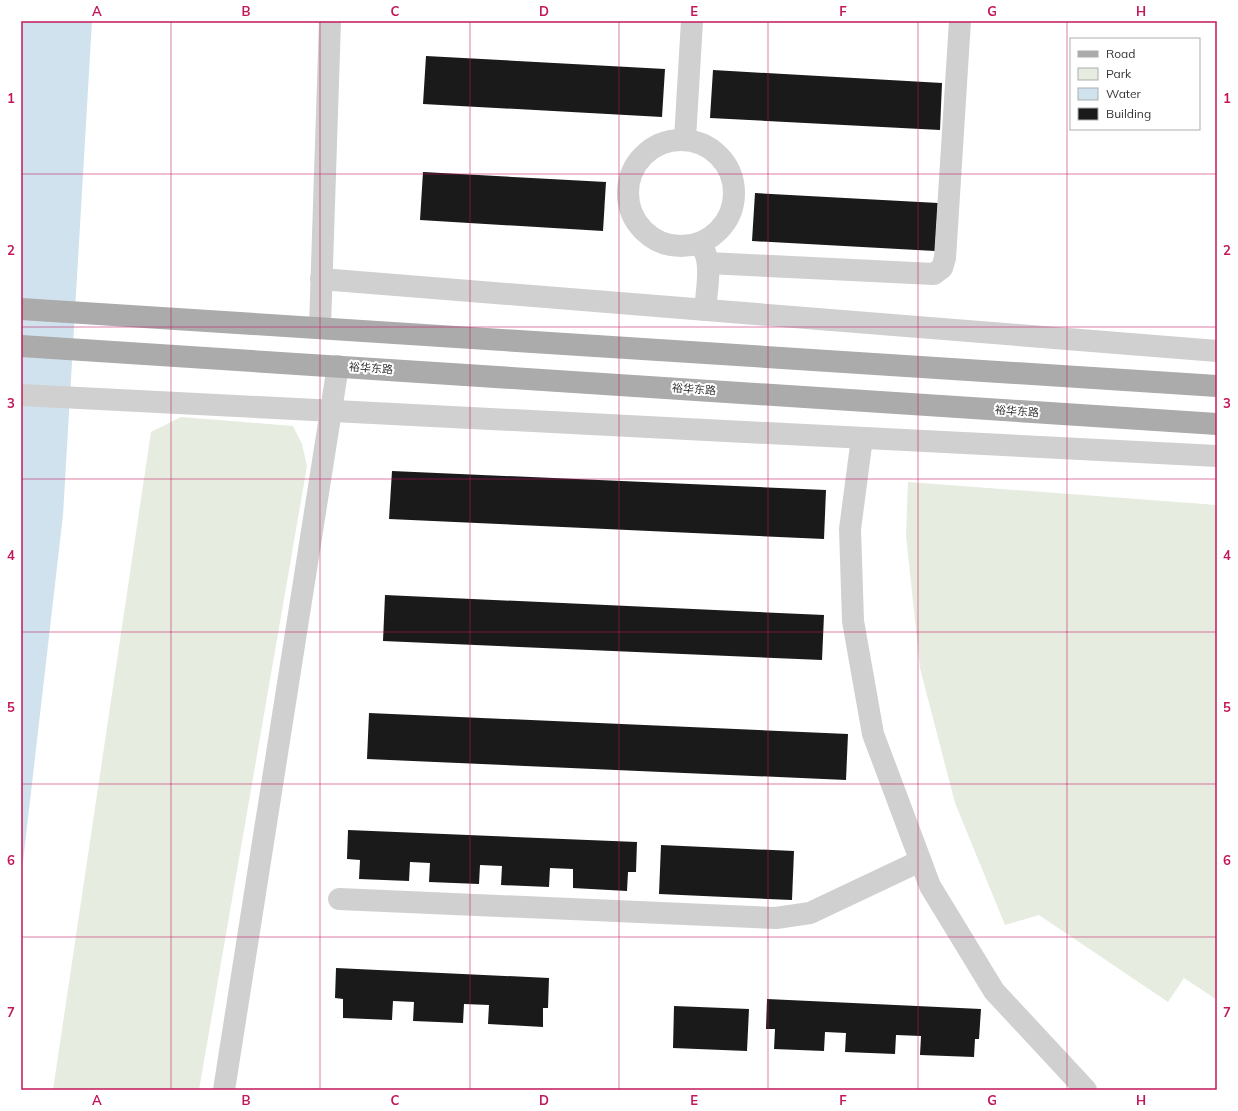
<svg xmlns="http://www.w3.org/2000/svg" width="1238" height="1111" font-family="Mulish,'Noto Sans SC',sans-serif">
<rect width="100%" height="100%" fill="#fff"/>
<g fill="#e6ecdf">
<path d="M181,417L293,426L302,444L307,466L199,1090H53L151,432Z"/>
<path d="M908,482L1217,505V1000L1184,978L1168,1002L1039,915L1005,925L955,803L920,668L906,535Z"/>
</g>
<path fill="#cfe2ee" d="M21,21H92L63,515L21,879Z"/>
<g fill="#1a1a1a">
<path d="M426,56L665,69L662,117L423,104Z"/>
<path d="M713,70L942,83L940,130L710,118Z"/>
<path d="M423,172L606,182L603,231L420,220Z"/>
<path d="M755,193L938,203L935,251L752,241Z"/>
<path d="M392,471L826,490L824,539L389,519Z"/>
<path d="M385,595L824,615L822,660L383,641Z"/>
<path d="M369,713L848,734L846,780L367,759Z"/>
<path d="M348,830L637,842L636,872H628L627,891L573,888V869L550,868L549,887L501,885L502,866L480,865L479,884L429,882L430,863L410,862L409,881L359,879L360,860L347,859Z"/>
<path d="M661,845L794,851L792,900L659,894Z"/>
<path d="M336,968L549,978L548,1008H543V1027L488,1024L489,1005L464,1004L463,1023L413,1021L414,1002L393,1001L392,1020L343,1018V999L335,998Z"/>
<path d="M767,999L981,1009L979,1039H975L974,1057L920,1055L921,1036L896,1035L895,1054L845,1052L846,1033L825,1032L824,1051L774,1049L775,1029H766Z"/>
<path d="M674,1006L749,1009L747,1051L673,1048Z"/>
</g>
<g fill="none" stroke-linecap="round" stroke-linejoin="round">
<g stroke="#d0d0d0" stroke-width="22">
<path d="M685,139L692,21"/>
<circle cx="681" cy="193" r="53"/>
<path d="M703,249C713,263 706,294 705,310"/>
<path d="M708,263L934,274L942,268L945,258L960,21"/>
<path d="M321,279L1217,351"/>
<path d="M320,327L330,21"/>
<path d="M21,395L1217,456"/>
<path d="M862,438L850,529L853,621L873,734L930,886L994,991L1086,1090"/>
<path d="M339,899L776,918L810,913L920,861"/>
<path d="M224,1090L338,366"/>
</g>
<g stroke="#ababab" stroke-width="22">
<path d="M21,309L1217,386"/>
<path d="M21,346L1217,424"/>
</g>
</g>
<path fill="none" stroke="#c2185b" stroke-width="1" stroke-opacity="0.55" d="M171,21V1090M320,21V1090M470,21V1090M619,21V1090M768,21V1090M918,21V1090M1067,21V1090M21,174H1217M21,327H1217M21,479H1217M21,632H1217M21,784H1217M21,937H1217"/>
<g text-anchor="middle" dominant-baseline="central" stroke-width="4" stroke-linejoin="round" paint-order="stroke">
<g font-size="11" fill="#333" stroke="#fff">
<text transform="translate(371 368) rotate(4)">裕华东路</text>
<text transform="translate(694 389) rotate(4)">裕华东路</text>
<text transform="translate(1017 411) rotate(4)">裕华东路</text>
</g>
</g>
<rect width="1238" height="1111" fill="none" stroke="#ffffff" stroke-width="44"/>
<rect x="1070" y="38" width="130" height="92" fill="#ffffff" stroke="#adadad"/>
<rect x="1078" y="51" width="20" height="6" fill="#ababab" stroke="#adadad"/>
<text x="1106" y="58" font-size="12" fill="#333333">Road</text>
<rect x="1078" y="68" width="20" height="12" fill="#e6ecdf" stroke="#adadad"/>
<text x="1106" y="78" font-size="12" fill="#333333">Park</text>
<rect x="1078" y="88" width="20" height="12" fill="#cfe2ee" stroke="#adadad"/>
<text x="1106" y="98" font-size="12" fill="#333333">Water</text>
<rect x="1078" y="108" width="20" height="12" fill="#1a1a1a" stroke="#adadad"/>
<text x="1106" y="118" font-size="12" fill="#333333">Building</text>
<rect x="22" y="22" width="1194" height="1067" fill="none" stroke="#c2185b" stroke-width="1.5"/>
<g font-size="13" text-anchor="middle" font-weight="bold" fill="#c2185b">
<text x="97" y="16">A</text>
<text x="246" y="16">B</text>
<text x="395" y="16">C</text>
<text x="544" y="16">D</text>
<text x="694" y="16">E</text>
<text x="843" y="16">F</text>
<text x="992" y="16">G</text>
<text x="1141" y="16">H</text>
<text x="11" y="103">1</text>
<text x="1227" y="103">1</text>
<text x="11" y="255">2</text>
<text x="1227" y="255">2</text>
<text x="11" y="408">3</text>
<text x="1227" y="408">3</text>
<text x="11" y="560">4</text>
<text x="1227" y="560">4</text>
<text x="11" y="712">5</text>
<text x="1227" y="712">5</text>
<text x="11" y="865">6</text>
<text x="1227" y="865">6</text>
<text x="11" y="1017">7</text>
<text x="1227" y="1017">7</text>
<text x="97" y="1105">A</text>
<text x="246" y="1105">B</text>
<text x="395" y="1105">C</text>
<text x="544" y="1105">D</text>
<text x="694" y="1105">E</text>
<text x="843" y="1105">F</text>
<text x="992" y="1105">G</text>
<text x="1141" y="1105">H</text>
</g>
</svg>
